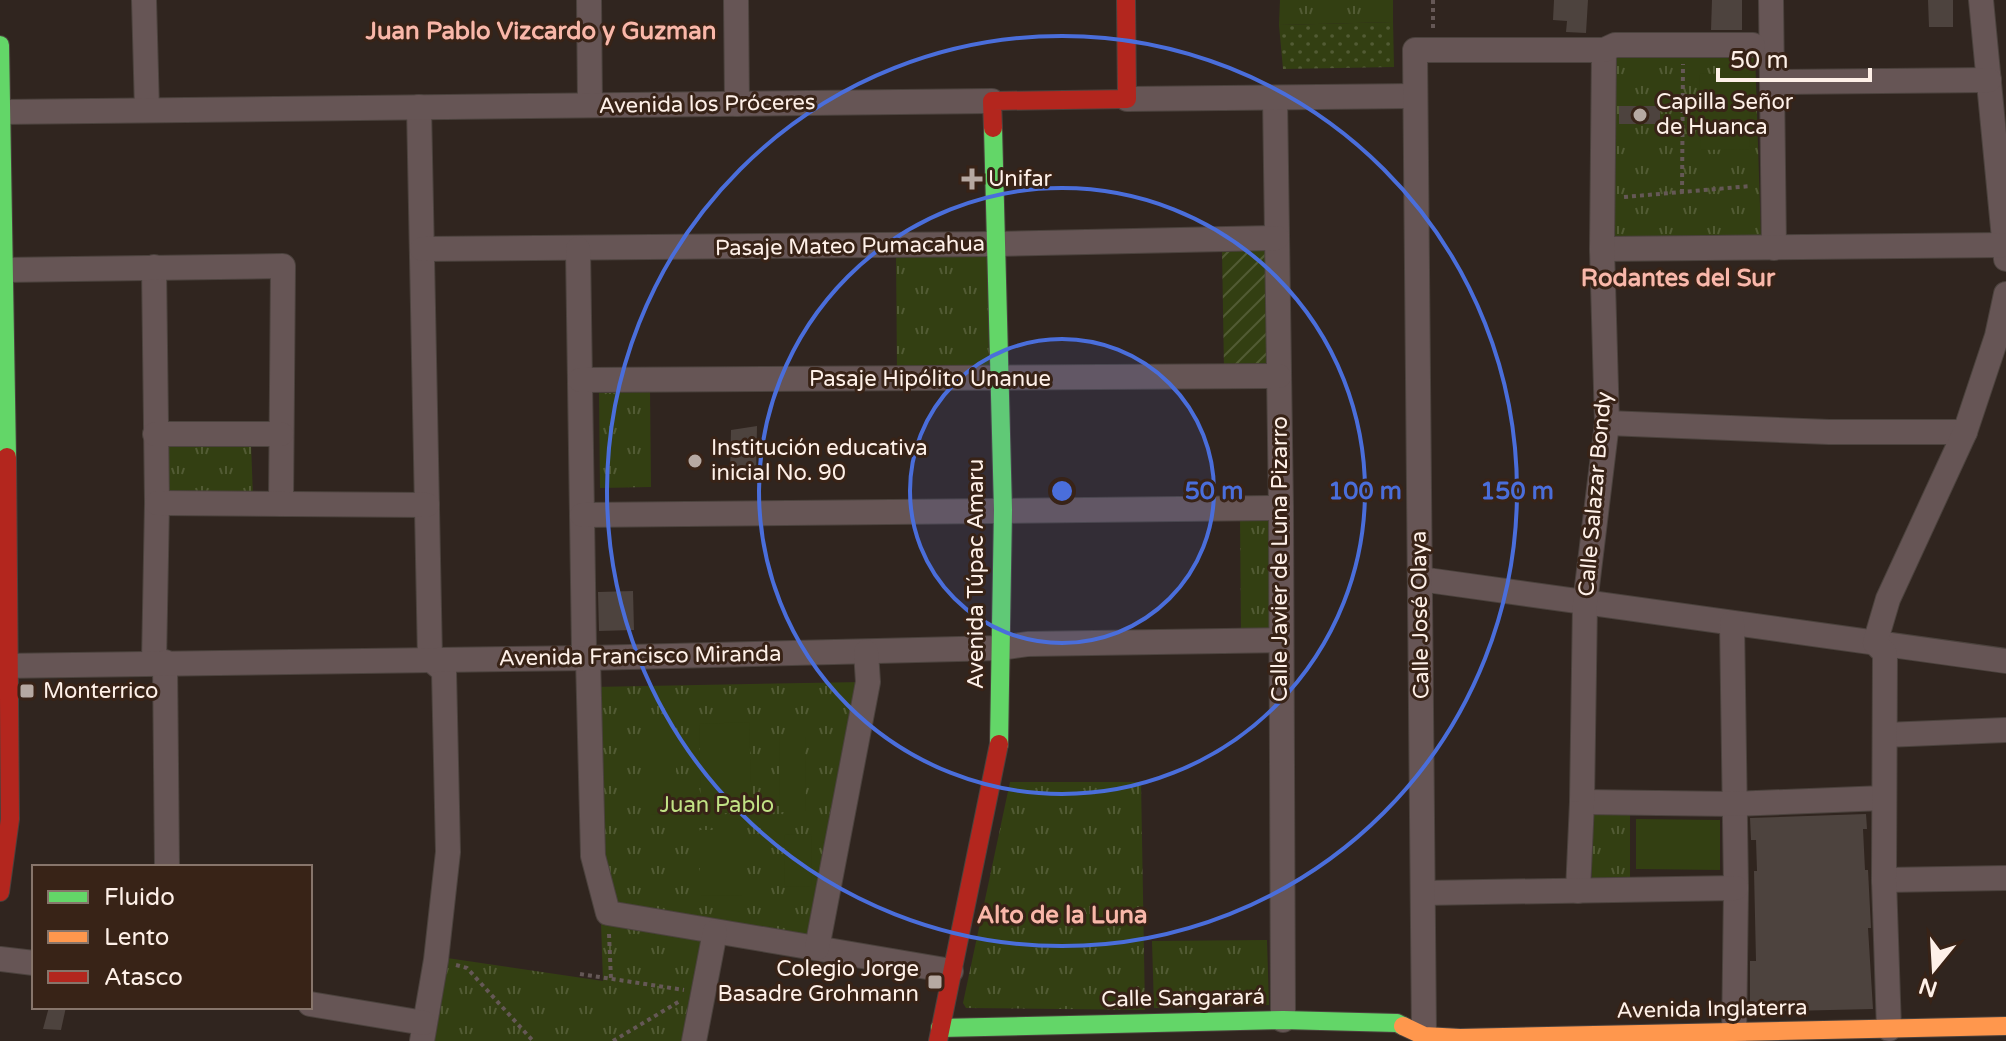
<svg xmlns="http://www.w3.org/2000/svg" width="2006" height="1041" font-family="'Varela Round',sans-serif">
<defs>
<pattern id="grass-dots" width="8" height="8" patternUnits="userSpaceOnUse" patternTransform="scale(2)"><rect width="8" height="8" fill="#333f12"/><path d="M2 2h.1M6 6h.1" fill="none" stroke="#525b34" stroke-width="1.8" stroke-linecap="round"/></pattern>
<pattern id="park-tufts" width="24" height="20" patternUnits="userSpaceOnUse" patternTransform="scale(2)"><rect width="24" height="20" fill="#333f12"/><path d="M3 7l-1-3M5 7V3M7 7l1-3M15 17l-1-3M17 17v-4M19 17l1-3" fill="none" stroke="#525b34"/></pattern>
<pattern id="garden-furrows" width="10" height="10" patternUnits="userSpaceOnUse" patternTransform="scale(2)"><rect width="10" height="10" fill="#333f12"/><path d="M-1 1l2-2M0 10L10 0M9 11l2-2" fill="none" stroke="#525b34"/></pattern>
</defs>
<rect width="100%" height="100%" fill="#30251f"/>
<path fill="url(#grass-dots)" d="M1393,22L1394,67L1283,69L1279,25Z"/>
<g fill="url(#park-tufts)">
<path d="M1280,0H1393V22L1279,25Z"/>
<path d="M1755,51L1761,239L1618,240L1613,232L1614,53Z"/>
<path d="M988,251L989,373H897L896,252Z"/>
<path d="M650,392L651,487L600,488L599,393Z"/>
<path d="M165,443H251L253,498H165Z"/>
<path d="M1240,515H1274V634L1241,635Z"/>
<path d="M863,682L812,948L712,930L690,1041H433L447,958L603,981L593,687Z"/>
<path d="M1010,782H1141L1145,1010L966,1008L963,1003Z"/>
<rect x="1592" y="813" width="38" height="69"/>
<path d="M1267,940L1269,1005L1154,1008L1152,941Z"/>
</g>
<path fill="url(#garden-furrows)" d="M1268,248L1270,370H1224L1222,249Z"/>
<g fill="#333f12">
<path d="M1749,73L1750,149L1701,150L1699,74Z"/>
<path d="M749,722L752,812L701,814L699,724Z"/>
<path d="M779,735H805L806,812H780Z"/>
<path d="M651,737H676V815L651,814Z"/>
<path d="M1636,819L1720,820V870L1636,869Z"/>
<path d="M700,830H742V896L700,895Z"/>
<path d="M785,834L812,835L811,887L784,886Z"/>
</g>
<g fill="#4d433e">
<path d="M1554,0H1588L1586,33L1566,32L1567,21L1553,20Z"/>
<path d="M1712,0H1742V30H1711Z"/>
<path d="M1928,0H1953V27H1929Z"/>
<rect x="1619" y="106" width="41" height="18"/>
<path d="M757,426L756,476L730,473L731,430Z"/>
<path d="M633,591L634,630L599,631L598,592Z"/>
<path d="M1866,814L1867,829H1863L1865,870H1868L1871,928H1868L1873,1009L1750,1012V961H1756L1754,871H1757L1756,840H1751L1750,818Z"/>
<path d="M49,1007H66L61,1030L43,1029Z"/>
</g>
<g fill="none" stroke-linecap="round" stroke-linejoin="round">
<g stroke="#4b423d" stroke-width="26">
<g id="street">
<path d="M144,0L147,110"/>
<path d="M589,0L590,105"/>
<path d="M736,0L737,104"/>
<path d="M1771,0L1774,248"/>
<path d="M1981,0L2006,259"/>
<path d="M1772,82L1989,80"/>
<path d="M1275,98L1281,508L1283,1020"/>
<path d="M1127,99L1414,96"/>
<path d="M419,107L430,659L444,671L448,852L436,960L422,1041"/>
<path d="M0,112L992,101"/>
<path d="M422,249L996,244L1277,238"/>
<path d="M578,249L584,649L588,658L593,856L608,913L951,971"/>
<path d="M1602,249L2004,245"/>
<path d="M154,267L157,503L154,663"/>
<path d="M3,270L283,266L281,504"/>
<path d="M580,380L1279,376"/>
<path d="M1607,423L1829,432H1965"/>
<path d="M155,434H281"/>
<path d="M157,503L427,505"/>
<path d="M582,515L1281,508"/>
<path d="M1420,579L2006,661"/>
<path d="M1732,623L1736,888L1734,1041"/>
<path d="M165,662L167,867"/>
<path d="M0,666L588,658L1000,648L1028,644L1280,640"/>
<path d="M1885,735L2006,730"/>
<path d="M1582,802L1733,804L1884,798"/>
<path d="M1884,880L2006,878"/>
<path d="M1578,891L1582,802L1585,603L1607,423L1602,249L1604,50"/>
<path d="M1423,893L1736,888"/>
<path d="M817,948L868,682L866,652"/>
<path d="M0,959L34,963"/>
<path d="M310,1004L424,1023"/>
<path d="M1889,1029L1884,880L1885,653L1875,643L1888,599L1965,432L1997,336L2006,294"/>
<path d="M1424,1036L1415,50H1604L1615,45H1753"/>
<path d="M694,1041L715,932"/>
</g>
</g>
<g stroke="#4b423d" stroke-width="20">
<g id="fast">
<path d="M0,45L7,457"/>
<path d="M993,128L1003,510L999,744"/>
<path d="M940,1028L1283,1020L1397,1023L1403,1026"/>
</g>
</g>
<g stroke="#4b423d" stroke-width="20">
<path id="slow" d="M1403,1026L1424,1036L1460,1038L2006,1026"/>
</g>
<g stroke="#4b423d" stroke-width="20">
<g id="jam">
<path d="M993,128L992,101L1127,99L1126,0"/>
<path d="M0,892L10,819L7,457"/>
<path d="M938,1041L999,744"/>
</g>
</g>
<g stroke="#655856" stroke-width="4" stroke-dasharray="4 4" stroke-linecap="butt">
<path d="M1433,0V30"/>
<path d="M1682,193L1683,64"/>
<path d="M1624,197L1751,186"/>
<path d="M609,934L611,979"/>
<path d="M456,965L467,968L533,1041"/>
<path d="M580,974L684,990"/>
<path d="M613,1041L680,1001"/>
</g>
<use href="#street" stroke="#655" stroke-width="24"/>
<use href="#fast" stroke="#63d668" stroke-width="18"/>
<use href="#slow" stroke="#ff974d" stroke-width="18"/>
<use href="#jam" stroke="#b3261e" stroke-width="18"/>
</g>
<circle cx="1062" cy="491" r="152" fill="#4a6edb" fill-opacity=".12"/>
<g fill="none" stroke="#4a6edb" stroke-width="4">
<circle cx="1062" cy="491" r="152"/>
<circle cx="1062" cy="491" r="303"/>
<circle cx="1062" cy="491" r="455"/>
</g>
<g fill="#b6a9a2" stroke="#382317" stroke-width="3">
<circle cx="1640" cy="115" r="8"/>
<path d="M968 167h8v8h8v8h-8v8h-8v-8h-8v-8h8z"/>
<circle cx="695" cy="461" r="8"/>
<rect x="19" y="683" width="16" height="16" rx="4"/>
<rect x="927" y="974" width="16" height="16" rx="4"/>
</g>
<g text-anchor="middle" dominant-baseline="central" stroke-width="6" stroke-linejoin="round" paint-order="stroke">
<g font-size="22" fill="#fef0e8" stroke="#382317" text-anchor="start">
<text x="1656" y="102">Capilla Señor<tspan x="1656" dy="25">de Huanca</tspan></text>
<text x="988" y="179">Unifar</text>
<text x="711" y="448">Institución educativa<tspan x="711" dy="25">inicial No. 90</tspan></text>
<text x="43" y="691">Monterrico</text>
<text x="919" y="969" text-anchor="end">Colegio Jorge<tspan x="919" dy="25">Basadre Grohmann</tspan></text>
</g>
<g font-size="22" fill="#fef0e8" stroke="#382317">
<text transform="translate(707 104) rotate(-1)">Avenida los Próceres</text>
<text transform="translate(850 246) rotate(-1)">Pasaje Mateo Pumacahua</text>
<text x="930" y="379">Pasaje Hipólito Unanue</text>
<text transform="translate(1595 494) rotate(-85)">Calle Salazar Bondy</text>
<text transform="translate(1280 559) rotate(-90)">Calle Javier de Luna Pizarro</text>
<text transform="translate(976 574) rotate(-90)">Avenida Túpac Amaru</text>
<text transform="translate(1420 615) rotate(-91)">Calle José Olaya</text>
<text transform="translate(640 656) rotate(-1)">Avenida Francisco Miranda</text>
<text transform="translate(1183 998) rotate(-1)">Calle Sangarará</text>
<text transform="translate(1712 1009) rotate(-1)">Avenida Inglaterra</text>
</g>
<g font-size="22" fill="#c1e285" stroke="#382317">
<text x="717" y="805">Juan Pablo</text>
</g>
<g font-size="24" font-weight="bold" fill="#f9b7a9" stroke="#382317">
<text x="541" y="31">Juan Pablo Vizcardo y Guzman</text>
<text x="1678" y="278">Rodantes del Sur</text>
<text x="1062" y="915">Alto de la Luna</text>
</g>
</g>
<circle cx="1062" cy="491" r="12" fill="#4a6edb" stroke="#382317" stroke-width="4"/>
<g font-size="24" text-anchor="middle" font-weight="bold" fill="#4a6edb" stroke="#382317" stroke-width="6" stroke-linejoin="round" paint-order="stroke">
<text x="1214" y="499">50 m</text>
<text x="1365" y="499">100 m</text>
<text x="1517" y="499">150 m</text>
</g>
<rect x="32" y="865" width="280" height="144" fill="#382317" stroke="#87756b" stroke-width="2"/>
<rect x="48" y="891" width="40" height="12" fill="#63d668" stroke="#87756b" stroke-width="2"/>
<text x="104" y="905" font-size="24" fill="#fef0e8">Fluido</text>
<rect x="48" y="931" width="40" height="12" fill="#ff974d" stroke="#87756b" stroke-width="2"/>
<text x="104" y="945" font-size="24" fill="#fef0e8">Lento</text>
<rect x="48" y="971" width="40" height="12" fill="#b3261e" stroke="#87756b" stroke-width="2"/>
<text x="104" y="985" font-size="24" fill="#fef0e8">Atasco</text>
<g transform="translate(1934 969) rotate(198)" stroke="#382317" stroke-width="6" paint-order="stroke">
<path d="M0-6L14 30L0 20L-14 30Z" fill="#fef0e8"/>
<text y="-12" font-size="22" font-weight="bold" text-anchor="middle" fill="#fef0e8">N</text>
</g>
<path d="M1718 68v12h152v-12" fill="none" stroke="#fef0e8" stroke-width="4"/>
<text x="1730" y="68" font-size="24" fill="#fef0e8" stroke="#382317" stroke-width="6" paint-order="stroke">50 m</text>
</svg>
